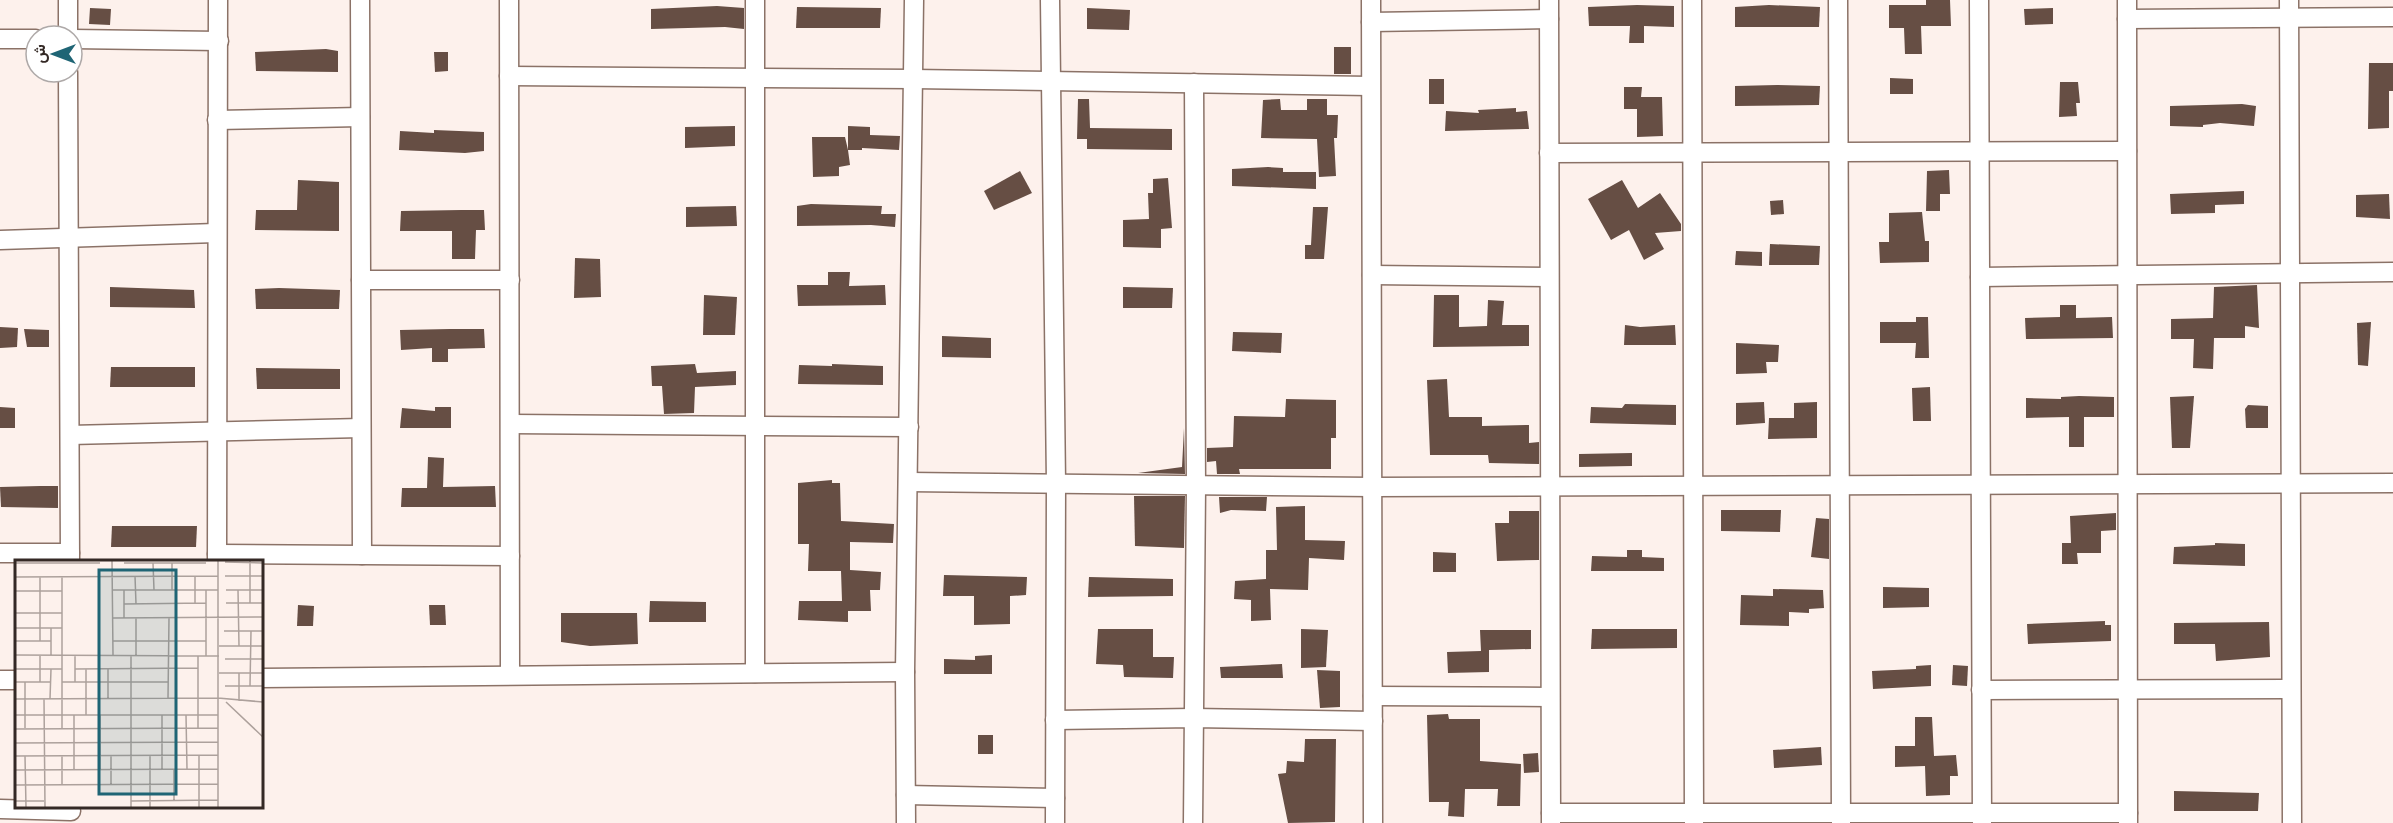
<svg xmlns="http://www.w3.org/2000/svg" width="2393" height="823" font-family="'Exo 2',Vazirmatn,sans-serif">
<rect width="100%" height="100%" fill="#fdf1ec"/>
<g fill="#664e44">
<path d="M1926,0H1950L1951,26H1921L1922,54H1905L1904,28H1889V5H1926Z"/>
<path d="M1637,5L1674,6V27L1644,26V43H1629L1630,26H1589L1588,7Z"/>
<path d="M1769,5L1820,7L1819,27H1735V7Z"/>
<path d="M717,6L744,8V29L725,27L651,29V9Z"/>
<path d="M797,7L881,8L880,28H796Z"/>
<path d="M90,8L111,9L110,25L89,24Z"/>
<path d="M1087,8L1130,10L1129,30L1087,29Z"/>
<path d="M2053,8V24L2025,25L2024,9Z"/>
<rect x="1334" y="47" width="17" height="27"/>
<path d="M326,49L338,51V72L256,71L255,52Z"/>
<path d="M434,52H448V71L435,72Z"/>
<path d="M2369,63H2393V91H2389V128L2368,129Z"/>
<path d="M1890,78L1913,79V94H1890Z"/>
<rect x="1429" y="79" width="15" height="25"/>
<path d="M2060,82H2078L2080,103H2076L2077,116L2059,117Z"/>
<path d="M1777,85L1820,86L1819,105L1735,106V86Z"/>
<path d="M1624,87H1642L1641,97H1662L1663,136L1637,137V109H1624Z"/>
<path d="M1078,99H1089L1090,128L1172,129V150L1087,149V139H1077Z"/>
<path d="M1280,99L1281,110H1307V99H1327V115H1338L1337,138H1334L1336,176L1319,177L1317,139L1261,138L1263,100Z"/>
<path d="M2242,104L2256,106L2254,126L2220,123L2203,125V127L2170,126V106Z"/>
<path d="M1516,108V112L1527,111L1529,129L1445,131L1446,111L1479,113L1478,110Z"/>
<path d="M735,126V146L685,148V127Z"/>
<path d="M848,126L870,127V135L900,136L899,150L862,148V150H848L850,165L839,167V176L813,177L812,137H845L848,150Z"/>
<path d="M434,130L484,132V151L465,153L399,150L400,131L434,133Z"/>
<path d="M1268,167L1283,168V172H1316V189L1232,186V169Z"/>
<path d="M1949,170L1950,194H1940V211H1926L1927,171Z"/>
<path d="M1020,171L1032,193L994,210L984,191Z"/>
<path d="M1168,178L1172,228L1161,229V248L1123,247V220L1149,219L1148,193H1153V179Z"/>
<path d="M298,180L339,182V231L255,230L256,210H297Z"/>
<path d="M1622,180L1638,208L1660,193L1681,224V231L1655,233L1664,249L1644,260L1629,230L1611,240L1588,199Z"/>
<path d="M2244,191V204L2215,205V213L2171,214L2170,194Z"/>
<path d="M2389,194L2390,219L2356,217V195Z"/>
<path d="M1783,200L1784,214L1771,215L1770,201Z"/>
<path d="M811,204L882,206L881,214H896L895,227L871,225L797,226V206Z"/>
<path d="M736,206L737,226L686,227V207Z"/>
<path d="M1313,207H1328L1324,259H1305V245H1311Z"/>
<path d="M461,210H484L485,230H476L475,259H452V231H400L401,211Z"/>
<path d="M1922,212L1925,241H1929V262L1880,263L1879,242H1889V213Z"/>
<path d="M1770,244L1820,246L1819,265H1769Z"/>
<path d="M1736,251L1762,252V266L1735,265Z"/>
<path d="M575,258L600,259L601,297L574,298Z"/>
<path d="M828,272H850L849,286L885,285L886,305L798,306L797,285H828Z"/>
<path d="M2257,285L2259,328L2245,326V338H2214L2213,369L2193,368L2194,339H2171V319L2213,318L2214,287Z"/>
<path d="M110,287L194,290L195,308L110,307Z"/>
<path d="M1123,287L1173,288L1172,308H1123Z"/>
<path d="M279,288L340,290L339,309H256L255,289Z"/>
<path d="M704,295L737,297L735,335H703Z"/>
<path d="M1434,295H1459V327L1487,326L1488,300L1504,301L1502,325H1529V346L1433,347Z"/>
<path d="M2060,305H2076V318L2112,317L2113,338L2026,339L2025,318L2060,317Z"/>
<path d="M1916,317H1928L1929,358H1915L1916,343H1880V322H1916Z"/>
<path d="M2371,322L2368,366L2358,365L2357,323Z"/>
<path d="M1625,325L1640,327L1675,325L1676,345H1624Z"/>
<path d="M0,327L18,328L17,347L0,348Z"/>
<path d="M24,329L49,330V347H27Z"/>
<path d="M450,329H484L485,348L448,349V362H432V348L401,350L400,330Z"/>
<path d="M1233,332L1282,333L1281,353L1232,351Z"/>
<path d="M942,336L991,338V358L942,357Z"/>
<path d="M1736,343L1779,345L1778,362H1766L1767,373L1736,374Z"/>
<path d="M695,364L697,373L736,371V385L695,387L694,413L664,414L662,386H652L651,366Z"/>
<path d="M832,364L883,366V385L798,384L799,365L832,366Z"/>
<path d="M111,367H195V387H110Z"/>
<path d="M256,368L340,369V389H257Z"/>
<path d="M1447,379L1449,417H1482V426L1529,425V443L1539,442V464L1489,463L1488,455H1430L1427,380Z"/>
<path d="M1930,387L1931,421H1913L1912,388Z"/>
<path d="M2079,396L2114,397V417H2084V447H2069V417L2026,418V398L2061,399V397Z"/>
<path d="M2194,396L2190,448H2172L2170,397Z"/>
<path d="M1286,399L1336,400V438H1331V469H1239L1240,474H1217L1216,461L1207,462V448L1233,447L1234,416L1285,417Z"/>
<path d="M1764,402L1765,423L1736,425V403Z"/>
<path d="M1817,402V438L1768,439L1769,418H1794V403Z"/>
<path d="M1625,404L1676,405V425L1590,423L1591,407L1622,408Z"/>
<path d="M2248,405L2268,406V428H2246L2245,409Z"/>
<path d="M0,407L15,408V428H0Z"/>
<path d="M435,407H451V428H400L402,408L435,411Z"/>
<path d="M1184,428L1185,474L1138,473L1182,467Z"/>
<path d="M1632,453V466L1579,467V454Z"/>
<path d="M428,457L444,458L443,487L495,486L496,507H401L402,488H427Z"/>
<path d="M832,480V483H840L841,521L894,524L893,543L850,542V570L881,572L880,590H870L871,611H848V622L798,620L799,601H842L841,571H808L809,544H798V483Z"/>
<path d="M40,486H58V508L1,507L0,487Z"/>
<path d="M1134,496H1185L1184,548L1135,546Z"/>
<path d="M1219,497H1267L1266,511L1231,510L1220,513Z"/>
<path d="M1305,506V540L1345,541L1344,560L1309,558L1308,590L1270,589L1271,620L1251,621V600L1234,599L1235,581L1266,579V550H1277L1276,507Z"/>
<path d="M1721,510H1781L1780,532L1721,531Z"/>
<path d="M1509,511H1539V560L1497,561L1495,523H1509Z"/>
<path d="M2116,513V530L2101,531V553H2077L2078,564H2062V543H2071L2070,516Z"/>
<path d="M1816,518L1829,519V559L1811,557Z"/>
<path d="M112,526H197L196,547H111Z"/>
<path d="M2215,543L2245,544V566L2173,564L2174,547L2215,545Z"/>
<path d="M1627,550H1642V557L1664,558V571H1591L1592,556L1627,557Z"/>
<path d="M1433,552L1456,553V572H1433Z"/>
<path d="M944,575L1027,577L1026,595L1010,596V624L974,625V596H943Z"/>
<path d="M1089,577L1173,579V596L1088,597Z"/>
<path d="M1883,587L1929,588V607L1883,608Z"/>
<path d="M1773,589L1823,590L1824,608L1809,609V613L1789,612V626L1740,625L1741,595L1773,596Z"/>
<path d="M650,601L706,602V622H649Z"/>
<path d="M298,605L314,606L313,626H297Z"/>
<path d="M429,605H445L446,625H430Z"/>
<path d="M561,613H637L638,644L590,646L561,642Z"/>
<path d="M2105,621V625H2111V641L2028,644L2027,624Z"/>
<path d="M2269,622L2270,657L2216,661L2215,644H2174V623Z"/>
<path d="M1098,629H1153V657H1174L1173,678L1124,677L1123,665L1096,664Z"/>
<path d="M1301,629L1328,630L1326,667L1301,668Z"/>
<path d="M1592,629H1677V648L1591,649Z"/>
<path d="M1480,630H1531V649L1489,650V672L1448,673L1447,652L1481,651Z"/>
<path d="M992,655V674H944V659L975,660V656Z"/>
<path d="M1282,664L1283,678H1221L1220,667Z"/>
<path d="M1931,665V686L1873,689L1872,671L1916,669V666Z"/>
<path d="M1953,665L1968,666L1967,686L1952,685Z"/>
<path d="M1317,670L1340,671V707L1320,708Z"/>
<path d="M1448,714L1449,719H1480V761L1521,764L1520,806H1497L1498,789H1465L1464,817L1448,816L1449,802H1429L1427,715Z"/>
<path d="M1915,717H1932L1934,756L1956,755L1958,776H1950V795L1926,796L1925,766L1895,767V746H1915Z"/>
<rect x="978" y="735" width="15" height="19"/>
<path d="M1305,739H1336L1335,822L1288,823L1278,774L1286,773L1287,761L1304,762Z"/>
<path d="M1821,747L1822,765L1774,768L1773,750Z"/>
<path d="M1538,753L1539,772L1524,773L1523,754Z"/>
<path d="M2174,791L2259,793L2258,811H2174Z"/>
</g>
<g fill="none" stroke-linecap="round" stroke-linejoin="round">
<g stroke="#8b7267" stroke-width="21">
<g id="minor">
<path d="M68,0V36"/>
<path d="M360,0L362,555"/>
<path d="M509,0L510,675"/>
<path d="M1050,0L1056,483L1055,823"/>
<path d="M1371,0L1373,823"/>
<path d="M1549,0L1551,823"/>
<path d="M1692,0L1694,823"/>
<path d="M1838,0L1841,823"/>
<path d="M1979,0L1982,823"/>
<path d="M2127,0L2128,823"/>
<path d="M2289,0L2292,823"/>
<path d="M2127,19L2393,17"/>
<path d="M1371,22L1549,19"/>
<path d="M0,39H36"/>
<path d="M72,39L219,41"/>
<path d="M68,72L70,562"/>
<path d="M509,76L913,79L1370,86"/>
<path d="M217,120L360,117"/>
<path d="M1549,153L2127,151"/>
<path d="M0,240L216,233"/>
<path d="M1372,275L1549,277"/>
<path d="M1980,277L2393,272"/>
<path d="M361,280H510"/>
<path d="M511,424L909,427"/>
<path d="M70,435L361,428"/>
<path d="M908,482L1372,487L2393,483"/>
<path d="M0,553H70"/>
<path d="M217,554L510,556"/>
<path d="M217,562L218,0"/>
<path d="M755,673V0"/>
<path d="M261,678L905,672"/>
<path d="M0,680H16"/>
<path d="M1981,690L2291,689"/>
<path d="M1373,696L1550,697"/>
<path d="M1055,720L1193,718L1373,721"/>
<path d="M906,795L1055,798"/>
<path d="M0,809L71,811"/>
<path d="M1551,813H2128"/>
<path d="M906,823L905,672L914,0"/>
<path d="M1193,823L1196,487L1194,83"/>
</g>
</g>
<use href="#minor" stroke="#fff" stroke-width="18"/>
</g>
<g transform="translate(15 560)">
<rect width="248" height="248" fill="#fdf1ec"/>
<path fill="none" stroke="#ada19c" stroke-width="1.5" d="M97,1L98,95M203,1V247M235,1V43M210,2L248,3M0,3H85M109,3H191M138,3L139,30M120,16L121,44M210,16H248M0,17L203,16M25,17V81M47,17V169M97,30H203M157,30V3M191,30V96M211,30H248M223,30L224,86M0,31H47M180,43V16M211,43H248M109,44L191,43M0,53H47M98,58L248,57M109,58V30M0,68H47M36,68V95M209,71H248M0,81H36M98,81H191M204,86H248M0,95L204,96M60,95V122M121,95V58M116,96V247M183,96V168M210,99H248M0,109H47M60,109L183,108M204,113H248M224,113V141M0,122H36M10,122V168M25,122V95M47,122H153M210,126H248M235,126L236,71M93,138V109M153,138L154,58M0,139L203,138L248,142M29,139L30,247M35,139L36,109M211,142L248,177M0,155H203M71,155V109M85,155V209M147,155V209M171,155L172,209M0,169L203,168M0,183L203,182M135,195V247M184,195V247M0,196L203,195M10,196L11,247M47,196V224M96,196V224M59,209V155M159,209V240M0,210L203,209M0,225L203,224M0,241H29M116,241L203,240"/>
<path fill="#1f6575" fill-opacity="0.15" stroke="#1f6575" stroke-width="3" d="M84,10H161V234H84Z"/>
<rect width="248" height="248" fill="none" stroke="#342925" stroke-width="3"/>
</g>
<g transform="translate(54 54) rotate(270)"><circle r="28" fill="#ffffff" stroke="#aea9a8" stroke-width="1.5"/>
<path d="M0-4.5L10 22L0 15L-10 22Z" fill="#1f6575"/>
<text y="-9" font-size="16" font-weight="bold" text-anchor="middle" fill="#342925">ش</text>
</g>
</svg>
